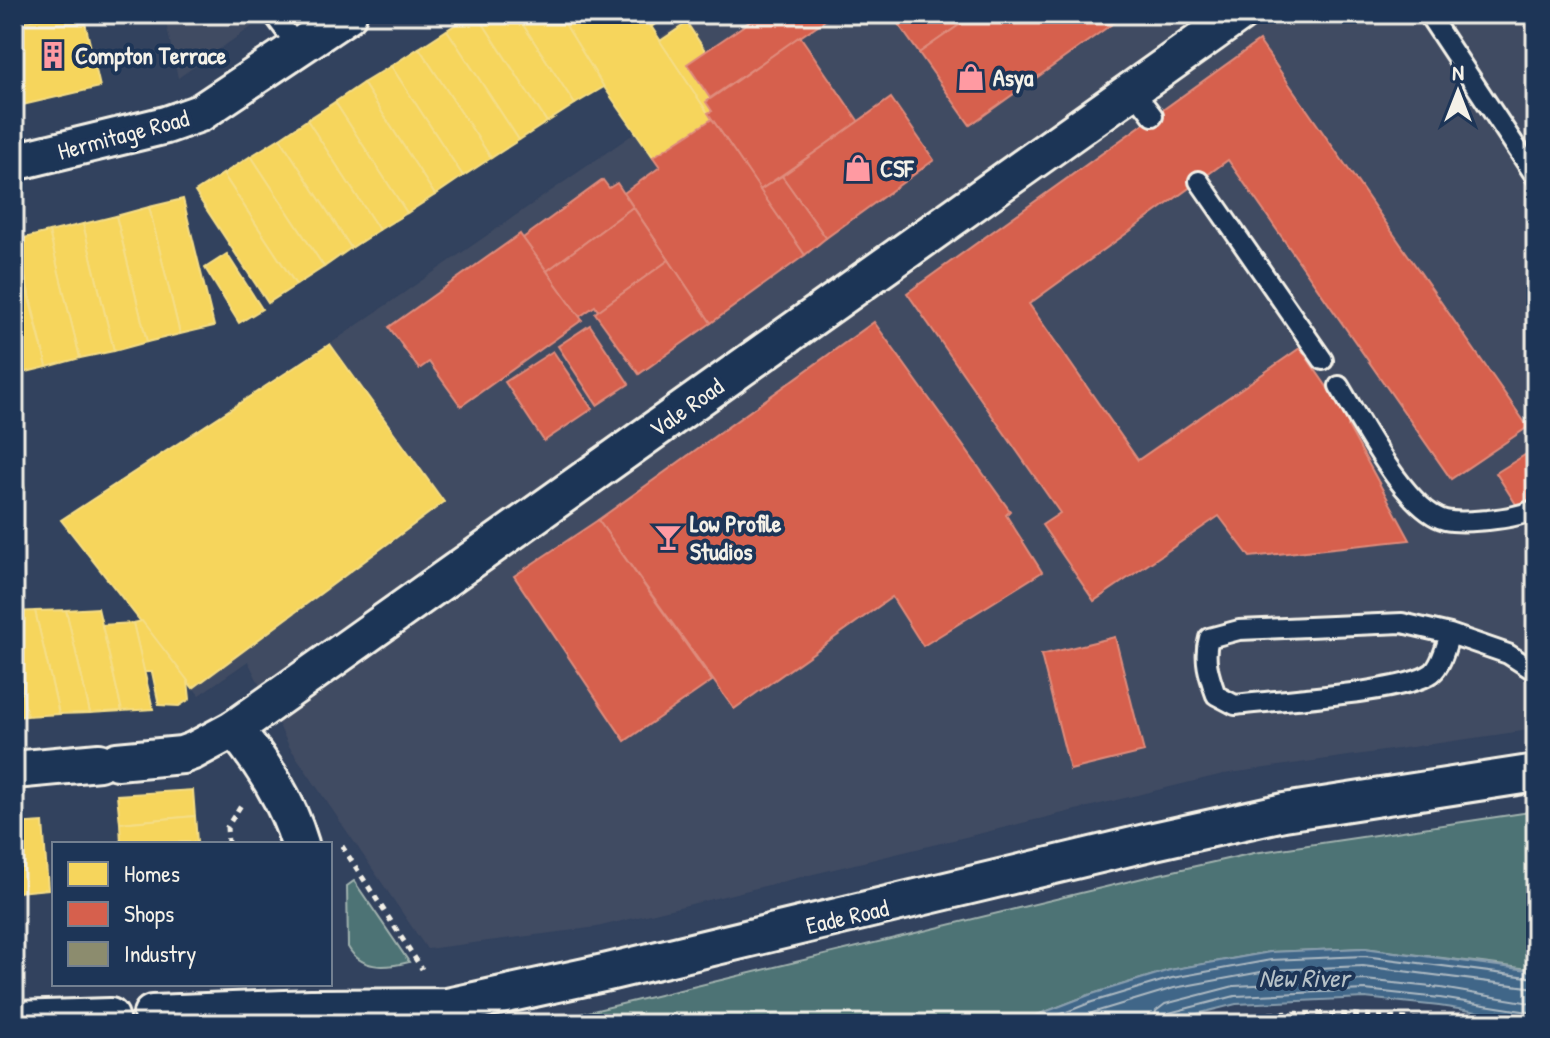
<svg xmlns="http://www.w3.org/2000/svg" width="1550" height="1038" font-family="'Patrick Hand',sans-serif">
<rect width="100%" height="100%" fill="#32425e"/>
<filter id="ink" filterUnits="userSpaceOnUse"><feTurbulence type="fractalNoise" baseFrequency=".0125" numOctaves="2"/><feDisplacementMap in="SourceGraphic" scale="16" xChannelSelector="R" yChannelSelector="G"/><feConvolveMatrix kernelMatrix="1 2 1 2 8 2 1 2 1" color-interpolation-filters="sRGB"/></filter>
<g filter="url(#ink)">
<g fill="#414b62">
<path d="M164,14H270L178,78Z"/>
<path d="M694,14H1536V729L1223,774L597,927L427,949L289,746L248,661L199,695L61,520L330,344L697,90L661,37Z"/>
</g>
<g fill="#4e7375" stroke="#a1b2ae" stroke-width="2">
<path d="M1536,811V970L1364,948L1270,952L1170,970L1089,995L1014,1024H539L1151,876L1254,853Z"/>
<path d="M354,881L409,962C386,968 361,970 348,947L347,886Z"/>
</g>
<path fill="#416688" stroke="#899eae" stroke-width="2" d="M1364,948L1536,971V1021L1439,1006L1365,998L1236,1004L1157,1024H1014L1089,995L1170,970L1270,952Z"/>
<g fill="#f6d55c" stroke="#f5dd86" stroke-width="2">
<path d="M58,14H83L100,87L14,107V24Z"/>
<path d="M471,14H477L547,122L519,140L447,30Z"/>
<path d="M477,14H516L575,104L547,122Z"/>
<path d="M516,14H559L604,87L575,104Z"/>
<path d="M559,14H643L712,119L653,157L604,87Z"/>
<path d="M643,14H669L651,27Z"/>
<path d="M687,23L706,52L687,64L710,98L706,102L712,111L708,113L660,41Z"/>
<path d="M447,30L519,140L491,158L419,48Z"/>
<path d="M419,48L491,158L463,176L391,66Z"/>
<path d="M391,66L463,176L435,195L363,83Z"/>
<path d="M363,83L435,195L407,213L335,102Z"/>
<path d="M335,102L407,213L379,230L307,120Z"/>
<path d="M307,120L379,230L351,248L280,138Z"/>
<path d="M280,138L351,248L324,267L251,156Z"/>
<path d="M251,156L324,267L296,285L223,174Z"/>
<path d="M223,174L296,285L268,303L195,192Z"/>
<path d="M183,199L214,326L180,334L149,207Z"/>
<path d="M149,207L180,334L147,342L116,216Z"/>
<path d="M116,216L147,342L114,351L83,224Z"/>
<path d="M83,224L114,351L80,358L49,232Z"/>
<path d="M49,232L80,358L47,367L16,240Z"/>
<path d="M14,240L47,367L14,375Z"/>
<path d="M227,254L262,309L239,323L205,268Z"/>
<path d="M330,344L444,502L193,688L61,520Z"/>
<path d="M98,608L102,625L122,711L90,713L66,610Z"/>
<path d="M66,610L90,713L59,714L35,611Z"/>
<path d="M35,611L59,714L27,716L14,658V612Z"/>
<path d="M142,621L188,681L190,699L179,706L159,705L152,672H144L133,623Z"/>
<path d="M133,623L153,709L122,711L102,625Z"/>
<path d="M14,658L27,716L14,717Z"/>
<path d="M193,790L195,816L120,823L117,795Z"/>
<path d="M195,816L197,842L121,844L120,823Z"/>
<path d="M43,822L48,889L18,892L14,824Z"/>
<path d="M14,838L18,892H14Z"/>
</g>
<g fill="#d6604d" stroke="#df8c7c" stroke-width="2">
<path d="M761,14H834L710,98L687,64Z"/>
<path d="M891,14H975L919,53Z"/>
<path d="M975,14H1126L970,125L919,53Z"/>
<path d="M800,36L859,122L760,190L708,113L712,111L706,102Z"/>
<path d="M1259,41L1528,427L1451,479L1228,160L1029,304L1138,460L1300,348L1352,423L1348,426L1410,540L1250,557L1219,516L1094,601L1042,525L1060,513L907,293Z"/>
<path d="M891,98L934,160L826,238L782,176Z"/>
<path d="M712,119L805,255L711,323L624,193L660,167L653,157Z"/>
<path d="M782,176L826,238L805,255L760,190Z"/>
<path d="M603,180L609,188L617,183L633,207L547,271L523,238Z"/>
<path d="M633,207L669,260L598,311L595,306L579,317L547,271Z"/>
<path d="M520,234L582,320L461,406L429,362L419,369L389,327Z"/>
<path d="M669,260L711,323L639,374L595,313Z"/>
<path d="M874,322L1010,511L1006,515L1042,572L923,646L892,597L734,709L598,520Z"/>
<path d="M590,325L629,384L597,405L558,346Z"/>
<path d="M553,351L592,409L544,441L505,382Z"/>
<path d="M1536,448V499L1519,509L1496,473Z"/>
<path d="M598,520L712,681L625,741L514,576Z"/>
<path d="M1115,637L1144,752L1070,770L1041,655Z"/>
</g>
<path fill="#8c8c6e" stroke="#abaa93" stroke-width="2" d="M14,444L25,490L14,492Z"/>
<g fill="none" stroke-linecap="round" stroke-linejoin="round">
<g stroke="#acb9c2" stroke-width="2">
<path d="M1036,1024L1092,1002L1172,978L1271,960L1364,956L1536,978"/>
<path d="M1063,1024L1095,1012L1174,988L1272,970L1363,966L1536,988"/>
<path d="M1153,1024L1156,1011L1165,1004L1234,986L1365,980L1441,988L1536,1004"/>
<path d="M1163,1024L1164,1017L1169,1013L1235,996L1365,990L1440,998L1529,1012L1536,1017"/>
</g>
<g stroke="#f4f1e8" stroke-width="24">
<g id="lane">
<path d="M273,14L298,47"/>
<path d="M1428,14L1536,177"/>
<path d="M1133,90L1153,116"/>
<path d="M1199,181L1323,360"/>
<path d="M1339,386C1360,420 1406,511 1445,520C1459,523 1474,521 1488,520C1506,518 1520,516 1536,509"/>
<path d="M1450,634C1446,645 1442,665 1432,673C1405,693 1274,700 1235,705L1216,695C1209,676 1203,658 1209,638L1239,630L1402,623L1450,634L1508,654L1536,672"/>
</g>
</g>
<g stroke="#f4f1e8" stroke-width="42">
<g id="street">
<path d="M14,162L166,125L200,113L348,14"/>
<path d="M234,729C262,761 288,803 300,844"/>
<path d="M117,761L182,755L193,751L234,729L1239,14"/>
<path d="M14,770L99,762"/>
<path d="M152,1014L311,1008L447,1007L608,972L1154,841L1284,812L1536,773"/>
<path d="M14,1020L110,1017"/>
</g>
</g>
<g stroke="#f4f1e8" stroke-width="5" stroke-dasharray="6 6" stroke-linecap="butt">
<path d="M228,844L227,827L241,805"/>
<path d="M342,846L422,969"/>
<path d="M1198,1024C1287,1003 1382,1018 1473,1024"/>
</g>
<use href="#lane" stroke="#1d3557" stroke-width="18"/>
<use href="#street" stroke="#1d3557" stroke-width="36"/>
</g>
</g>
<defs>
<g id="building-bare" transform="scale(2.16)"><path d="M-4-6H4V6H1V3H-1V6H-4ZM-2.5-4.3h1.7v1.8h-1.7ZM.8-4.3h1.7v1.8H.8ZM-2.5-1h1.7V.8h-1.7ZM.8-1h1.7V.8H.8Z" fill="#ff9aa2" stroke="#1d3557" stroke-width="2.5" paint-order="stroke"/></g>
<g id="shop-bare" transform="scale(2.16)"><path d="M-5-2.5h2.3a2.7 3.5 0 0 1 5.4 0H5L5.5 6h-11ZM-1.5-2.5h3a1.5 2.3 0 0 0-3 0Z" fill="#ff9aa2" stroke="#1d3557" stroke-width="2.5" paint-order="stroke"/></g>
<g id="bar-bare" transform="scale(2.16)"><path d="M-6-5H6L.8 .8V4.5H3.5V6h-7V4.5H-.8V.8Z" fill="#ff9aa2" stroke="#1d3557" stroke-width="2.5" paint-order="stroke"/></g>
</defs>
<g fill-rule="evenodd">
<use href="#building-bare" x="53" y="55"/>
<use href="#shop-bare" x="971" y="77"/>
<use href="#shop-bare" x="858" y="168"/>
<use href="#bar-bare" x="668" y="537"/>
</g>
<g text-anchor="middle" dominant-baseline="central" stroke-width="8" stroke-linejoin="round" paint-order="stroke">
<g font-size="24" font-weight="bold" fill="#f4f1e8" stroke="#1d3557" text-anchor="start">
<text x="75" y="55">Compton Terrace</text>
<text x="993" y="77">Asya</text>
<text x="880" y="168">CSF</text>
<text x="690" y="523">Low Profile<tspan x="690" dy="28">Studios</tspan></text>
</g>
<g font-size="24" fill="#f4f1e8" stroke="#1d3557">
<text transform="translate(123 134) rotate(-15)">Hermitage Road</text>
<text transform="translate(686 407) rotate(-35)">Vale Road</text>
<text transform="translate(847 916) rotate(-13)">Eade Road</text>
</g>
<g font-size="26" font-style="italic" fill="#b5c0c6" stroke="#1d3557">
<text x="1304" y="977">New River</text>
</g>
</g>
<rect width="1550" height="1038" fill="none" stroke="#1d3557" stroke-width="48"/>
<rect x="24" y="24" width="1502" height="990" fill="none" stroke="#f4f1e8" stroke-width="3" filter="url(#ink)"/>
<rect x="52" y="842" width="280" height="144" fill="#1d3557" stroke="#738091" stroke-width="2"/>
<rect x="68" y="862" width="40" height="24" fill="#f6d55c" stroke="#738091" stroke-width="2"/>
<text x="124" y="882" font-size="24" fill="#f4f1e8">Homes</text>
<rect x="68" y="902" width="40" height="24" fill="#d6604d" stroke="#738091" stroke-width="2"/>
<text x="124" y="922" font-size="24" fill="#f4f1e8">Shops</text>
<rect x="68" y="942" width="40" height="24" fill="#8c8c6e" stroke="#738091" stroke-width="2"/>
<text x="124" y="962" font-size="24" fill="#f4f1e8">Industry</text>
<g transform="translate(1458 92)" stroke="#1d3557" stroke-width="6" paint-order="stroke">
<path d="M0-6L14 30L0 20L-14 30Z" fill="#f4f1e8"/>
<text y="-12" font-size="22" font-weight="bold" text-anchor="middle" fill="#f4f1e8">N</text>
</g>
</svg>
